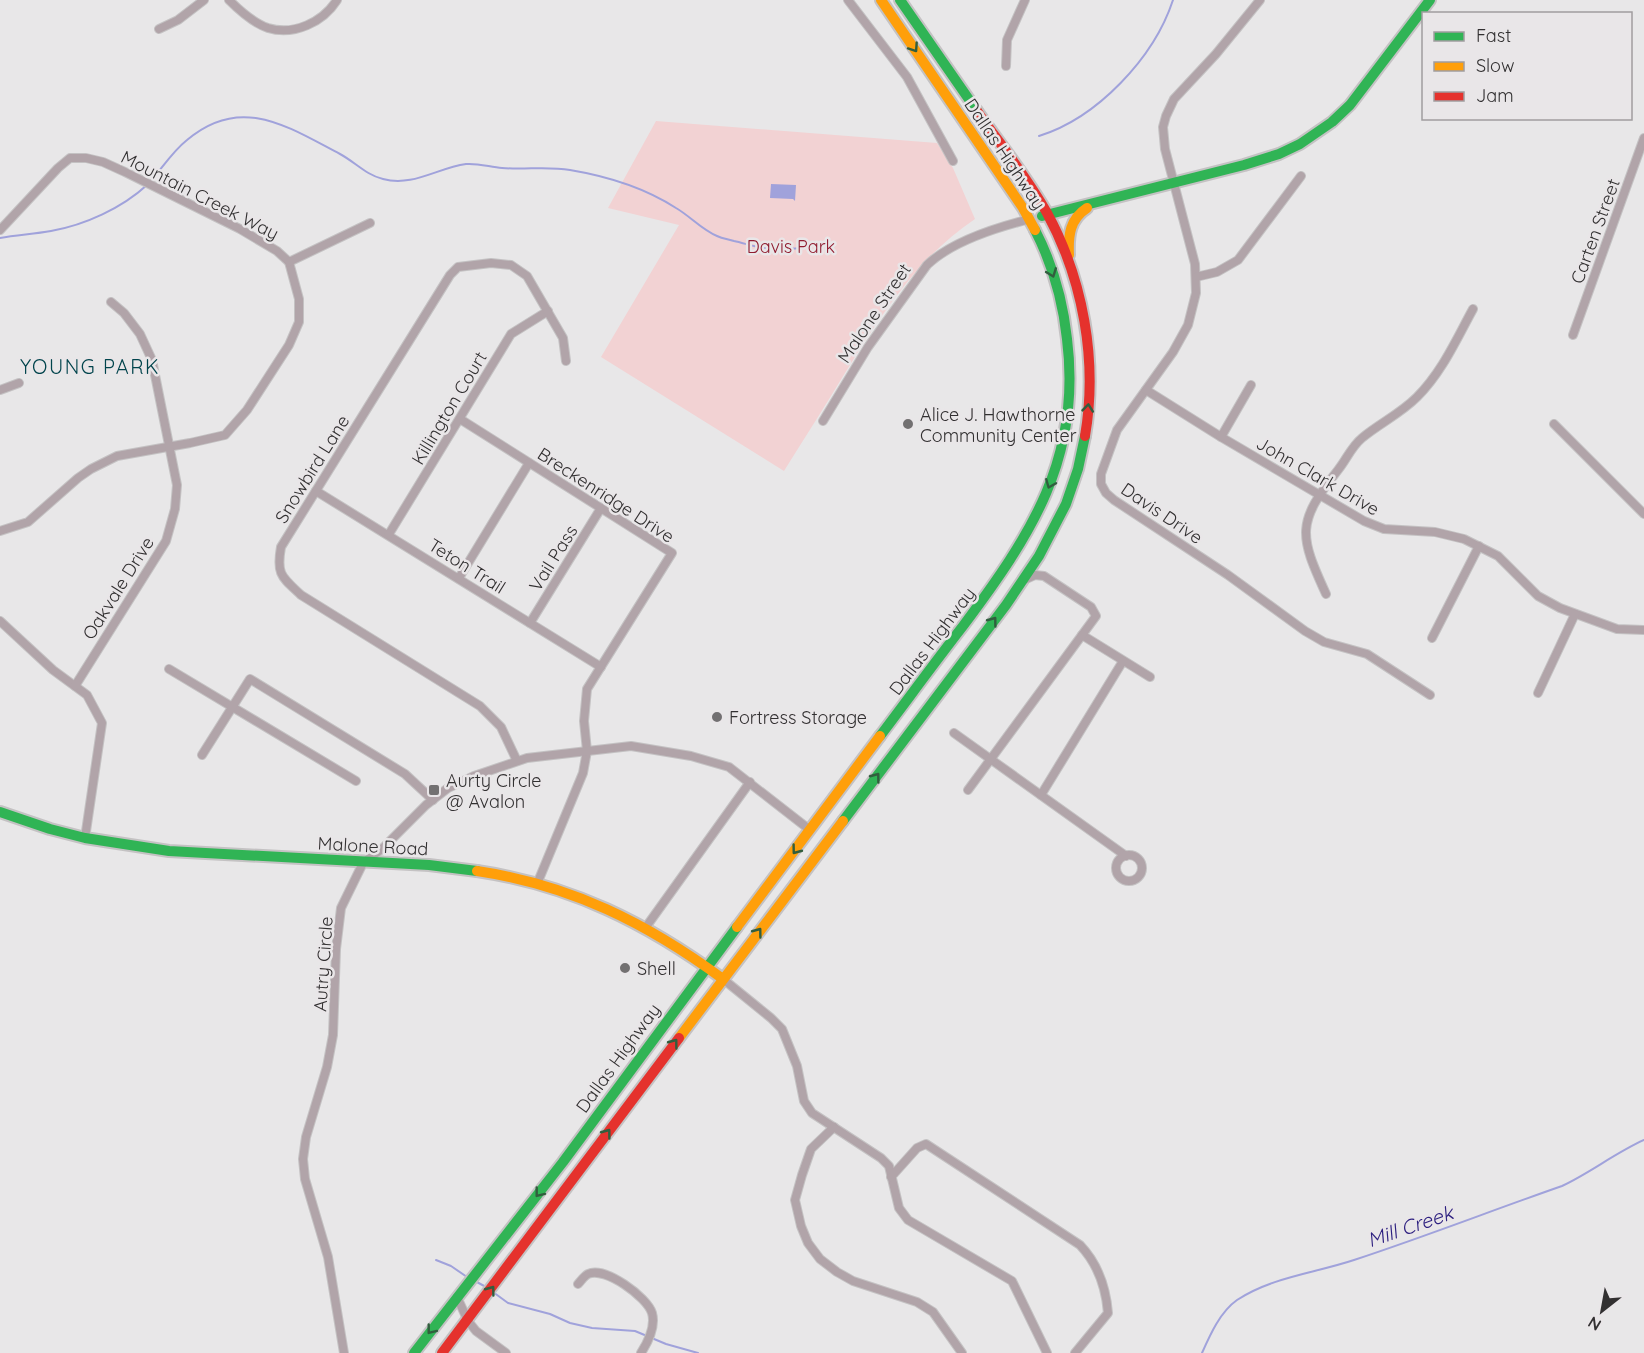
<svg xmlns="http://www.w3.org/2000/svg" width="1644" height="1353" font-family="Quicksand,sans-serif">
<rect width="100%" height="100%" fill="#e8e7e8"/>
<path fill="#f2d2d3" d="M656,121L937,143L953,168L975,219C918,257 880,316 845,373C825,406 804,439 784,471L601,357L679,225L608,208Z"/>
<path fill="#a0a2db" d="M771,184L796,185L795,201L793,199L770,198Z"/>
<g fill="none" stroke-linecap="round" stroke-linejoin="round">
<g stroke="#a0a2db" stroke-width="2">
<path d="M1039,136C1097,118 1154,58 1173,0"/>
<path d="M151,181C163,167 172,152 187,140C241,94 288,127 340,154C355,162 366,175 383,179C413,187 437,168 466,164C478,163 490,167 502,168C525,170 547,166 570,170C606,176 645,188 676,208C690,216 702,230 717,236C723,239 728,239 734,241C744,243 754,247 765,248C780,250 795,249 810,247"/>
<path d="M0,238C17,235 34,234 51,231C85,225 122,208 147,185"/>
<path d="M436,1260L451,1266L467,1277"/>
<path d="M475,1281L486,1287"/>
<path d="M493,1292L508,1303L550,1314L570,1323L592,1328L635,1331L666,1344L698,1353"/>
<path d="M1202,1353C1210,1335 1220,1312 1237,1300C1272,1277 1315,1273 1354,1260C1424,1237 1493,1210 1562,1186C1590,1173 1615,1153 1644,1140"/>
</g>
<g stroke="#c4c2c3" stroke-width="10">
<g id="street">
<path d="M229,0C240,11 253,23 268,28C294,36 323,22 337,0"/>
<path d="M848,0L907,77L953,161"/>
<path d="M1260,0L1216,54L1174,99L1166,116L1163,127L1165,149L1195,264L1196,293L1188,325L1173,352L1117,430L1101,474V484L1106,493L1114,500L1228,575L1305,631L1324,642L1367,654L1430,695"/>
<path d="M159,29L178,20L204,0"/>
<path d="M1006,66L1007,40L1025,0"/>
<path d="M0,230L58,168L70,158H86L103,162L125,172L240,229L277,251L289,262L299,299V322L289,345L247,410L225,435L190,443L117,456L91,469L78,478L28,522L0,531"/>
<path d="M289,262L370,223"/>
<path d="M1196,277L1217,272L1238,260L1301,176"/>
<path d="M1573,335L1644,138"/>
<path d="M0,390L19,383"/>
<path d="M1146,390L1221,437L1364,521L1384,529L1435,532L1464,539L1498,556L1538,596L1560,608L1617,629L1644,630"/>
<path d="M460,419L672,553L587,689L584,721L587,751L583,773L537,884"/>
<path d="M823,421L868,347L927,265C951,242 998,227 1030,219"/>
<path d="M1554,424L1644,514"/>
<path d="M1221,437L1251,385"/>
<path d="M316,491L601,667"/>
<path d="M389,534L511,334L548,311"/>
<path d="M459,578L529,463"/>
<path d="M1326,594C1299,535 1296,523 1338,470C1347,459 1351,447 1362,438C1380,423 1400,414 1417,397C1442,372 1456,340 1473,309"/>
<path d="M0,621L53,670L87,695L102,723L85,838"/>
<path d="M530,623L601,508"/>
<path d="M1082,635L1150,677"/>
<path d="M1432,638L1479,546"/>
<path d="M169,669L356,781"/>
<path d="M75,686L166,541L175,509L177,485L152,360L140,334L124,313L111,302"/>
<path d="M1538,693L1575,614"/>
<path d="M954,733L1126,856"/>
<path d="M202,755L250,679L405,774L433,800"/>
<path d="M517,761L501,727L480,706L301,595C282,577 276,575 281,547L450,275L458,267L491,263L511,265L527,276L563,338L566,361"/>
<path d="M968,790L1096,616L1091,607L1044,576L1035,575L1024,580"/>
<path d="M1041,795L1123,661"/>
<circle cx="1129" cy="868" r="13"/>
<path d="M646,927L750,782"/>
<path d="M723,979L771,1018L782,1029L797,1066L804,1101L812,1113L881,1158L889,1166L899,1208L908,1220L1012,1281L1047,1353"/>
<path d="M834,1127L811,1149L802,1175L795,1200L801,1226L808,1243L820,1259L837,1272L853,1281L917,1302L933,1312L962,1353"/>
<path d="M891,1177L917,1148L926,1144L1080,1245C1097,1263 1106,1288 1108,1313L1075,1353"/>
<path d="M578,1284C581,1281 584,1276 588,1274C605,1266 647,1297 652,1313C656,1327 648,1342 641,1353"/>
<path d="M457,1297L468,1321L476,1331L506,1353"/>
<path d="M344,1353L328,1257L305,1179L303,1159L306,1137L327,1067L333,1035L336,949L341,908L363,863L383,848L426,805L448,788L474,776L527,758L631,746L691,756L729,767L810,830"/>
</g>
</g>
<g stroke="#c4c2c3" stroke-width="14">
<g id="fast">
<path d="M900,0L977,111"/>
<path d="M1042,216L1244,165L1279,154L1300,144L1332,122L1350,105L1430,0"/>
<path d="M880,736C908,699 935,662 963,626C1031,535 1082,458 1067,339C1063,301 1052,263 1035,230"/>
<path d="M0,812L50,829L85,838L169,851L429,865L477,871"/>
<path d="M843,821L1006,605L1039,556L1066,504L1078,469L1085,436"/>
<path d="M414,1353L563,1162L737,927"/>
</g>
</g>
<g stroke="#c4c2c3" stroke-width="14">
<g id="slow">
<path d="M881,0L1023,208L1035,230"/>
<path d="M1069,255C1068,235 1070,219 1087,208"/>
<path d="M477,871C571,885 647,923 723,979"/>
<path d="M737,927L880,736"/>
<path d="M679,1038L843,821"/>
</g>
</g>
<g stroke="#c4c2c3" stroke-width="14">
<g id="jam">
<path d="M977,111C1000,144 1027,177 1047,213C1083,279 1098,361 1085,436"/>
<path d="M442,1353L679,1038"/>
</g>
</g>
<use href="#street" stroke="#b1a4a9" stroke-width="8"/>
<use href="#fast" stroke="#30b455" stroke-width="10"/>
<use href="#slow" stroke="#ff9f0a" stroke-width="10"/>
<use href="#jam" stroke="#e5322d" stroke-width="10"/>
</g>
<defs><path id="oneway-chevron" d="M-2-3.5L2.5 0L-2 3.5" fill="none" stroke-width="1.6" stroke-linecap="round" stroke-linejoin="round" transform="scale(1.5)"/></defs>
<g stroke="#315e3e">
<use href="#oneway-chevron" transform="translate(914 48) rotate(56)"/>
<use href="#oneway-chevron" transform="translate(1052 273) rotate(69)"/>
<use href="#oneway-chevron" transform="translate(1088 408) rotate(-84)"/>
<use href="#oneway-chevron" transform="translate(1050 484) rotate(112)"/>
<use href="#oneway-chevron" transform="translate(993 621) rotate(-53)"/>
<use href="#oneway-chevron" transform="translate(876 777) rotate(-53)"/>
<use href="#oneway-chevron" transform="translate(796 850) rotate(127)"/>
<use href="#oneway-chevron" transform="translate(758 932) rotate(-53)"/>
<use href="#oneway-chevron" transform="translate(674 1043) rotate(-53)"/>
<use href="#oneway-chevron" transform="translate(607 1133) rotate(-53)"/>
<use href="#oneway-chevron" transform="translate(539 1193) rotate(128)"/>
<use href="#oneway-chevron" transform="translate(491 1290) rotate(-53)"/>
<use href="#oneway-chevron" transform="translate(431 1330) rotate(128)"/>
</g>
<g fill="#727071" stroke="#e9e6e8" stroke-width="2">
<circle cx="908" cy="424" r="6"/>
<circle cx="717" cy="717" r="6"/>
<rect x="428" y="784" width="12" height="12" rx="3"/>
<circle cx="625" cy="968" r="6"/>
</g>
<g text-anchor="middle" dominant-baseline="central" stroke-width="5" stroke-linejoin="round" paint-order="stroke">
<g font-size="18" fill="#323031" stroke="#e9e6e8">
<text transform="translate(1005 154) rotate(56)">Dallas Highway</text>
<text transform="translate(200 195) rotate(27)">Mountain Creek Way</text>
<text transform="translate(1595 231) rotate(-70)">Carten Street</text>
<text transform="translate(874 313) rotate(-56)">Malone Street</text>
<text transform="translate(449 408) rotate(-59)">Killington Court</text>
<text transform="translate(312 469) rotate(-58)">Snowbird Lane</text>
<text transform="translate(1318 476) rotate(30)">John Clark Drive</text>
<text transform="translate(606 495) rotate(33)">Breckenridge Drive</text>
<text transform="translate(1162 513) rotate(34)">Davis Drive</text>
<text transform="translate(553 558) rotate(-58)">Vail Pass</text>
<text transform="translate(467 566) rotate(32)">Teton Trail</text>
<text transform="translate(118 588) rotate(-58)">Oakvale Drive</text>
<text transform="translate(932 641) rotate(-53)">Dallas Highway</text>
<text transform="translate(373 846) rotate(3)">Malone Road</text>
<text transform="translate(323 964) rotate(-86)">Autry Circle</text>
<text transform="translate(618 1058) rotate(-54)">Dallas Highway</text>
</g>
<g font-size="18" fill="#901c30" stroke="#e9e6e8">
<text x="791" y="246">Davis Park</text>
</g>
<g font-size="18" fill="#323031" stroke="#e9e6e8" text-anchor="start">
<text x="920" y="414">Alice J. Hawthorne<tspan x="920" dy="21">Community Center</tspan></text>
<text x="729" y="717">Fortress Storage</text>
<text x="446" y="780">Aurty Circle<tspan x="446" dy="21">@ Avalon</tspan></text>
<text x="637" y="968">Shell</text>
</g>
<g font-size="20" letter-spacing="1.5" fill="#01444c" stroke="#e9e6e8">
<text x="90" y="366">YOUNG PARK</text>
</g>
<g font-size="20" font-style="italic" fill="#2e2180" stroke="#e9e6e8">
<text transform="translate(1410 1226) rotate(-19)">Mill Creek</text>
</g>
</g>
<rect x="1422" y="12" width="210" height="108" fill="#e9e6e8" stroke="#a09d9f" stroke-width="1.5"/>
<rect x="1434" y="32" width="30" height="9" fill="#30b455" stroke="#a09d9f" stroke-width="1.5"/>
<text x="1476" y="42" font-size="18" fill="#323031">Fast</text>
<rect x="1434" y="62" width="30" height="9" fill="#ff9f0a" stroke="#a09d9f" stroke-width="1.5"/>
<text x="1476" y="72" font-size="18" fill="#323031">Slow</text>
<rect x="1434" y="92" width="30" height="9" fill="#e5322d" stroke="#a09d9f" stroke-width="1.5"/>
<text x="1476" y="102" font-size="18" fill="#323031">Jam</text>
<g transform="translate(1602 1311) rotate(211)" stroke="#e9e6e8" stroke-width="4.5" paint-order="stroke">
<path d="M0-4.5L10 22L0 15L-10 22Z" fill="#323031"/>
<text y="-9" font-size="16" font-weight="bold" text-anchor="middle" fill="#323031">N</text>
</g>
</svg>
